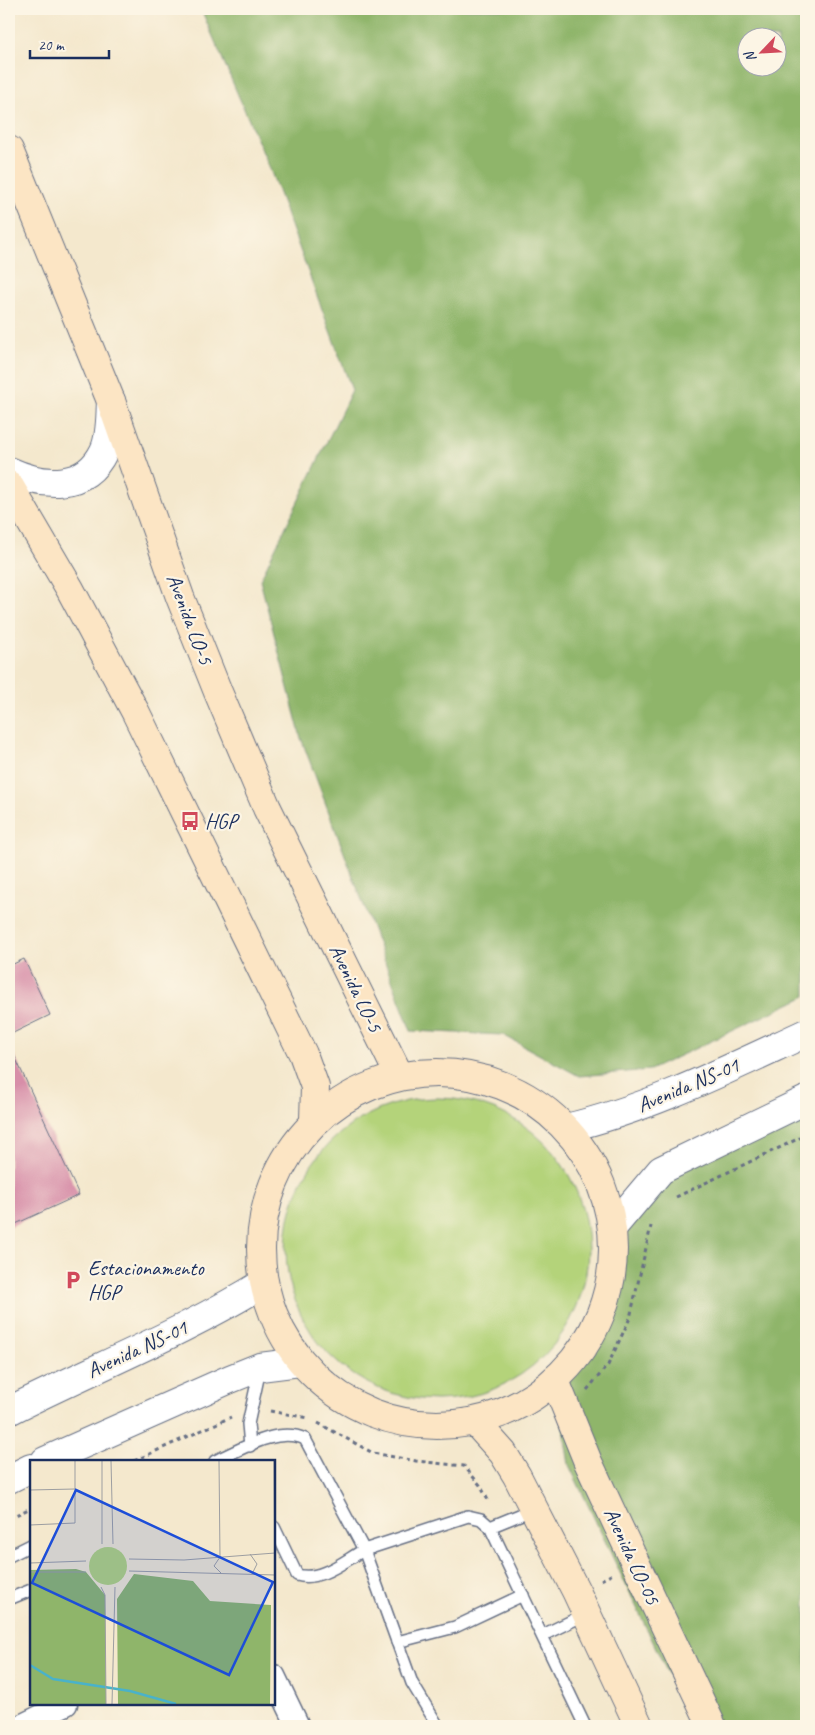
<svg xmlns="http://www.w3.org/2000/svg" width="815" height="1735" font-family="Caveat,sans-serif">
<rect width="100%" height="100%" fill="#fcf5e5"/>
<filter id="ink" filterUnits="userSpaceOnUse"><feTurbulence type="fractalNoise" baseFrequency=".02" numOctaves="2"/><feDisplacementMap in="SourceGraphic" scale="10" xChannelSelector="R" yChannelSelector="G"/><feConvolveMatrix kernelMatrix="1 2 1 2 8 2 1 2 1" color-interpolation-filters="sRGB"/></filter>
<filter id="wash" filterUnits="userSpaceOnUse"><feTurbulence type="fractalNoise" baseFrequency=".0096" numOctaves="4" result="noise"/><feDisplacementMap in="SourceGraphic" scale="20" xChannelSelector="R" yChannelSelector="G"/><feGaussianBlur stdDeviation="1.12" result="paint"/><feColorMatrix in="noise" values="0 0 0 0 0 0 0 0 0 0 0 0 0 0 0 0 0 1.4 0 .05"/><feComposite in="paint" operator="in"/></filter>
<g filter="url(#wash)">
<rect width="100%" height="100%" fill="#f4e8cd"/>
<circle fill="#b4d37a" stroke="#68816c" cx="437" cy="1249" r="151"/>
<g fill="#8fb56a" stroke="#557264" fill-rule="evenodd">
<path d="M201,9H806V996L650,1070L579,1076L503,1035L411,1031L301,738L260,580L352,390L270,169ZM748,38H778V68H748Z"/>
<path d="M806,1100V1726H693L569,1465L556,1383L603,1314L613,1227L661,1170Z"/>
</g>
<g id="blocks">
<g fill="#d78ea8">
<path d="M24,959L50,1015L9,1035V966Z"/>
<path d="M9,1044L79,1195L9,1227Z"/>
</g>
</g>
</g>
<g filter="url(#ink)">
<use href="#blocks" fill-opacity="0" stroke="#677085" stroke-width="1"/>
<g fill="none" stroke-linecap="round" stroke-linejoin="round">
<g stroke="#677085" stroke-width="14">
<g id="service">
<path d="M250,1446L248,1424L260,1369"/>
<path d="M215,1461C240,1450 277,1426 305,1439L364,1550L468,1516L481,1519L490,1527L585,1726"/>
<path d="M274,1527L297,1575C320,1582 344,1561 364,1550L412,1683L438,1726"/>
<path d="M490,1527L534,1509"/>
<path d="M9,1556L31,1545"/>
<path d="M9,1599L31,1590"/>
<path d="M543,1635L586,1614"/>
<path d="M397,1642L455,1627L523,1595"/>
</g>
</g>
<g stroke="#677085" stroke-width="25">
<g id="minor">
<path d="M274,1676L298,1726"/>
<path d="M21,1726L66,1704"/>
</g>
</g>
<g stroke="#677085" stroke-width="30">
<g id="tertiary">
<path d="M9,471C42,486 85,491 104,451C111,436 110,417 111,401"/>
<path d="M566,1128C651,1108 728,1069 806,1033"/>
<path d="M613,1227L661,1170L806,1100"/>
<path d="M9,1411C94,1368 183,1333 264,1283"/>
<path d="M45,1461L230,1379L260,1367L300,1362"/>
<path d="M9,1479L31,1468"/>
</g>
</g>
<g stroke="#677085" stroke-width="30">
<g id="secondary">
<path d="M9,150L111,401L180,597L218,692L267,808L399,1075"/>
<path d="M9,485L70,589L136,713L303,1054L315,1087L314,1120"/>
<circle cx="437" cy="1249" r="176"/>
<path d="M556,1383L588,1462L712,1726"/>
<path d="M477,1424L503,1453L517,1476L576,1591L639,1726"/>
</g>
</g>
<g stroke="#677085" stroke-width="3" stroke-dasharray="4 4" stroke-linecap="butt">
<path d="M676,1197L806,1135"/>
<path d="M587,1390L608,1365L630,1318L651,1226"/>
<path d="M270,1411L308,1418"/>
<path d="M318,1423L373,1453L416,1461L464,1466L480,1485L489,1502"/>
<path d="M134,1461L231,1417"/>
<path d="M9,1518L31,1508"/>
<path d="M601,1580L613,1574"/>
</g>
<use href="#service" stroke="#fff" stroke-width="11"/>
<use href="#minor" stroke="#fff" stroke-width="22"/>
<use href="#tertiary" stroke="#fff" stroke-width="28"/>
<use href="#secondary" stroke="#fce5c4" stroke-width="28"/>
</g>
</g>
<defs>
<g id="bus-bare" transform="scale(1.5)"><path d="M-5-6H5V4H4V6H2V4H-2V6H-4V4H-5ZM-3.5-4V0h7V-4ZM-3.5 1.2v1.5H-2V1.2ZM2 1.2v1.5H3.5V1.2Z" fill="#d1495b" stroke="#fcf5e5" stroke-width="2.5" paint-order="stroke"/></g>
<g id="parking-bare" transform="scale(1.5)"><path d="M-3.5-5.5H1a3.5 3.5 0 0 1 0 7H-1V5.5H-3.5ZM-1-3.4V-.6H.8a1.4 1.4 0 0 0 0-2.8Z" fill="#d1495b" stroke="#fcf5e5" stroke-width="2.5" paint-order="stroke"/></g>
</defs>
<g fill-rule="evenodd">
<use href="#bus-bare" x="190" y="821"/>
<use href="#parking-bare" x="73" y="1280"/>
</g>
<g text-anchor="middle" dominant-baseline="central" stroke-width="4.5" stroke-linejoin="round" paint-order="stroke">
<g font-size="21" fill="#1b2f5e" stroke="#fcf5e5">
<text transform="translate(190 619) rotate(69)">Avenida LO-5</text>
<text transform="translate(356 988) rotate(64)">Avenida LO-5</text>
<text transform="translate(688 1085) rotate(-23)">Avenida NS-01</text>
<text transform="translate(137 1349) rotate(-25)">Avenida NS-01</text>
<text transform="translate(632 1556) rotate(65)">Avenida LO-05</text>
</g>
<g font-size="21" fill="#1b2f5e" stroke="#fcf5e5" text-anchor="start">
<text x="205" y="821">HGP</text>
<text x="88" y="1268">Estacionamento<tspan x="88" dy="24">HGP</tspan></text>
</g>
</g>
<g transform="translate(30 1460)">
<rect width="245" height="245" fill="#f4e8cd"/>
<path d="M59 106a19 19 0 1 1 38 0a19 19 0 1 1-38 0Z" fill="#b4d37a"/>
<path d="M46,109L56,112L75,135L76,244H0V110ZM104,114L163,121L180,141L241,145L240,244H88L87,139Z" fill="#8fb56a"/>
<path fill="none" stroke="#4ab2c9" stroke-width="2.5" d="M0,205L23,219L100,231L146,244"/>
<path fill="none" stroke="#9d9ea1" stroke-width="1" d="M72,1V84M81,1L83,84M189,1L190,97L184,106L191,113M244,1L245,126M0,30L45,29M0,65L45,63V1M220,94L227,104L222,114M99,99L154,100L245,93M0,103L56,101M99,111L245,115M0,112H56M71,127L75,135L76,244M82,244L85,127"/>
<path fill="#1d4ed8" fill-opacity="0.15" stroke="#1d4ed8" stroke-width="2.5" d="M46,30L243,122L199,215L2,123Z"/>
<rect width="245" height="245" fill="none" stroke="#1b2f5e" stroke-width="2.5"/>
</g>
<rect width="815" height="1735" fill="none" stroke="#fcf5e5" stroke-width="30"/>
<g transform="translate(762 52) rotate(245)"><circle r="24" fill="#fcf5e5" stroke="#a2a6af"/>
<path d="M0-4L9 19L0 12L-9 19Z" fill="#d1495b"/>
<text y="-8" font-size="14" font-weight="bold" text-anchor="middle" fill="#1b2f5e">N</text>
</g>
<path d="M30 50v8h79v-8" fill="none" stroke="#1b2f5e" stroke-width="2.5"/>
<text x="38" y="50" font-size="15" fill="#1b2f5e" stroke="#fcf5e5" stroke-width="4" paint-order="stroke">20 m</text>
</svg>
